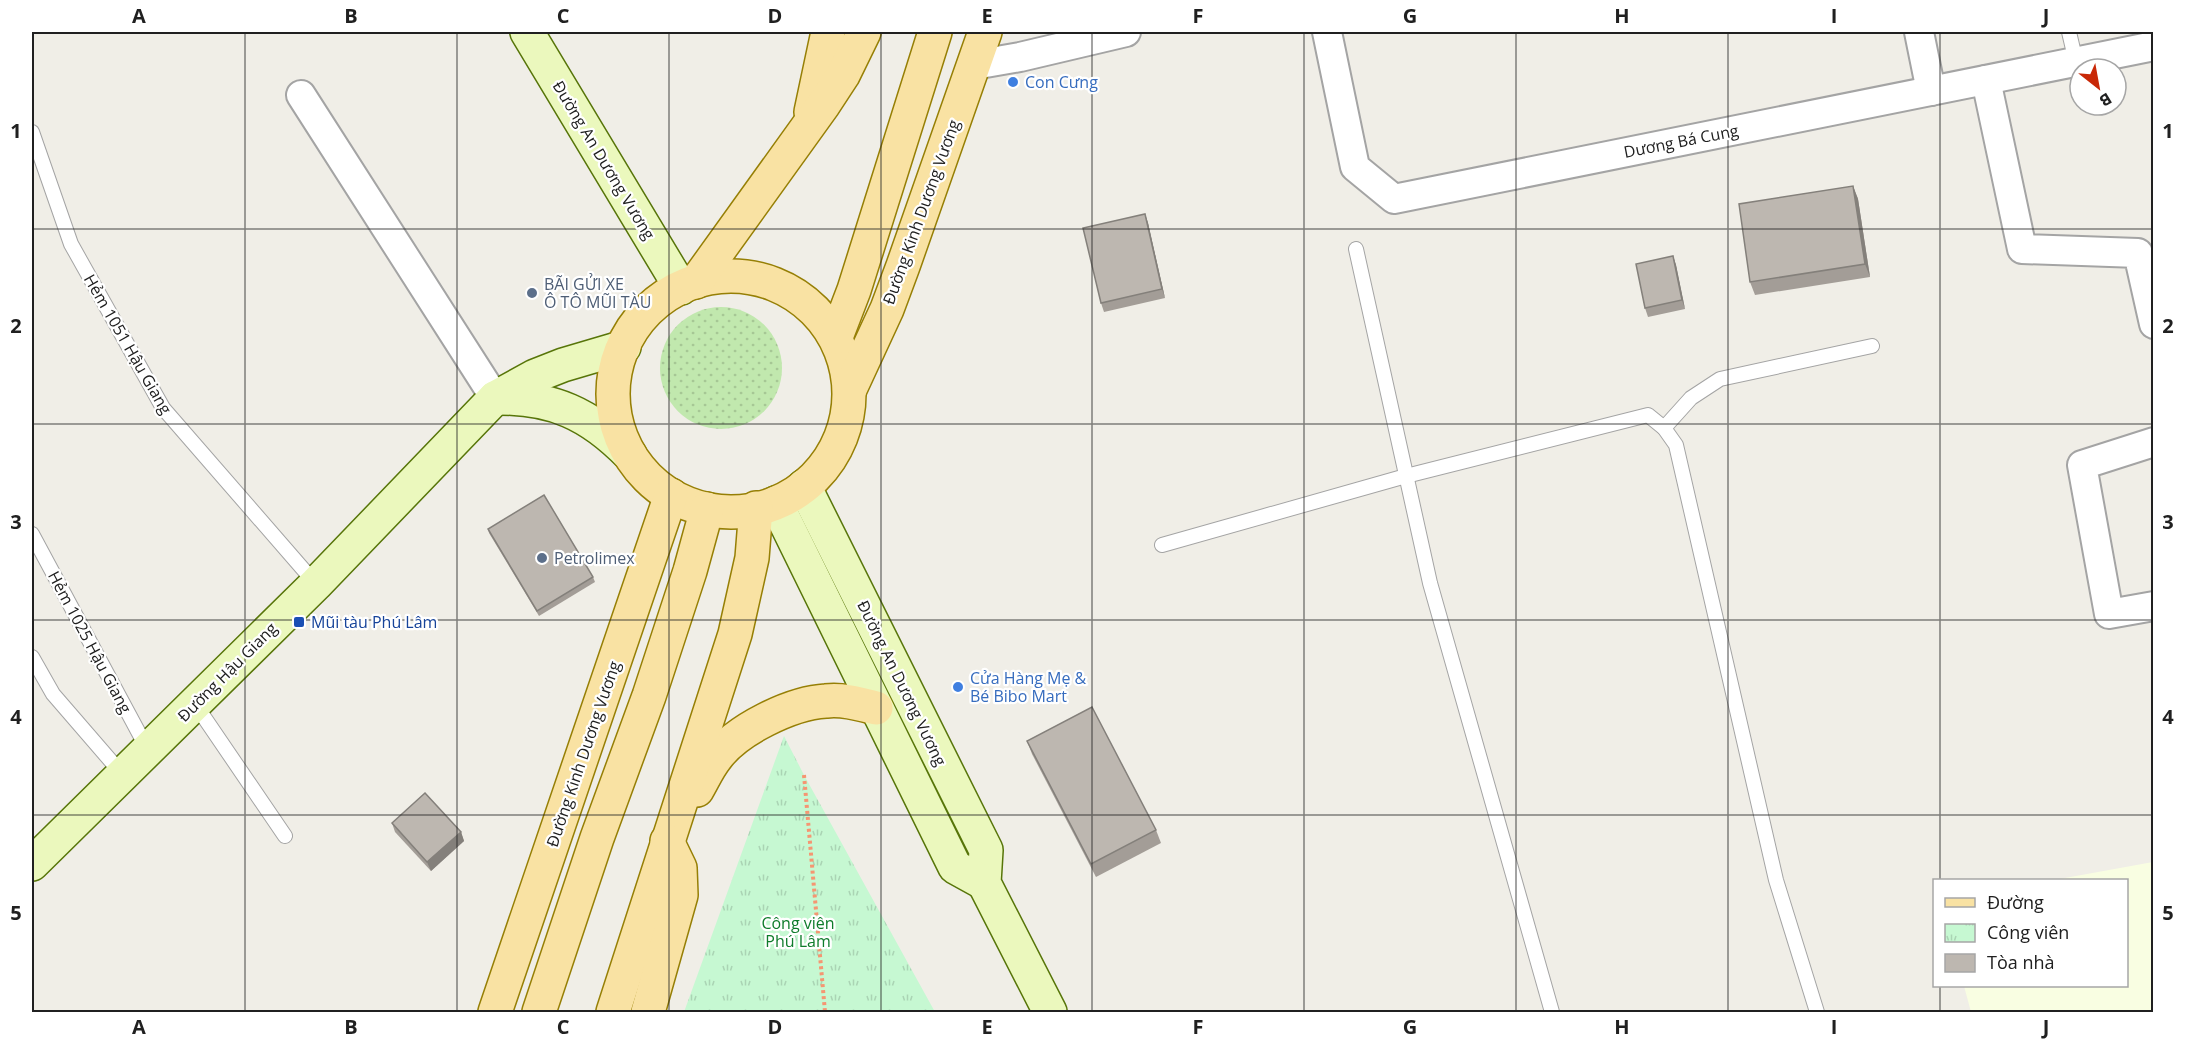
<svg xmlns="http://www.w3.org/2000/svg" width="2185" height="1044" font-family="'Open Sans',sans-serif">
<defs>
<pattern id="grass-dots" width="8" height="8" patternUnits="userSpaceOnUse" patternTransform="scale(1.5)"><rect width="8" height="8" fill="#c1e8ae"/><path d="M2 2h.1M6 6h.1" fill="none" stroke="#a6c795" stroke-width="1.8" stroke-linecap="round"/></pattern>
<pattern id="park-tufts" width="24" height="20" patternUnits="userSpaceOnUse" patternTransform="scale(1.5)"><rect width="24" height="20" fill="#c6f8d2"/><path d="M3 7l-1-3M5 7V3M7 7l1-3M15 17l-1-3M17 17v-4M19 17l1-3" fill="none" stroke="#aad4b4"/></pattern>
</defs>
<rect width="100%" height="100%" fill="#f0eee7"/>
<path fill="#f9fee2" d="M2153,862V1012H1971L1964,986H2126V880H2054Z"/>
<circle fill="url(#grass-dots)" cx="721" cy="368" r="61"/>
<path fill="url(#park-tufts)" d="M784,736L804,775L935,1012H684Z"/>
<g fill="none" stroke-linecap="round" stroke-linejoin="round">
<g stroke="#a4a4a4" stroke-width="16">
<g id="lane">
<path d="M2069,32L2076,62"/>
<path d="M32,132L71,244L163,408L316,584"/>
<path d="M1356,249L1430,583L1552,1012"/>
<path d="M1664,428L1691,398L1720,379L1872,346"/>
<path d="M32,534L148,750"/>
<path d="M1162,545L1406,476L1648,415L1664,428L1676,445L1776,880L1817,1012"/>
<path d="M32,657L53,694L123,775"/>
<path d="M195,704L285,836"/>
</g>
</g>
<g stroke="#a4a4a4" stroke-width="32">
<g id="street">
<path d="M1327,32L1355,167L1394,199L2154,46"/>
<path d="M1919,32L1931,91"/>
<path d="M974,65L1020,57L1126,32"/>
<path d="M1986,80L2022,249L2138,253L2154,324"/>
<path d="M301,95L495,398"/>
<path d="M2154,442L2082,465L2109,614L2154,606"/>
</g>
</g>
<g stroke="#577509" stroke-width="36">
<g id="secondary">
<path d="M527,32L681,288"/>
<path d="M495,398C553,397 590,414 630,455"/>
<path d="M804,486L986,850L984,883L1050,1012"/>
<path d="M776,503L955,867L984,883"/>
<path d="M32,864L316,584L495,398L535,376L563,365L624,347"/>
</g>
</g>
<g stroke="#967f05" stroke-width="36">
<g id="primary">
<path d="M811,112L828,32"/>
<circle cx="731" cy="394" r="118"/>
<path d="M696,282L824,104L843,75L864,32"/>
<path d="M836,337L854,290L935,32"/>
<path d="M850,389L887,309L903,266L985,32"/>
<path d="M697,790C703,780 708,768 716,758C736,730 791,703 826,701C843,699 860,704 876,708"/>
<path d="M495,1012L671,495"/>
<path d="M539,1012L597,838L649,696L690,571L707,509"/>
<path d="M613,1012L735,634L752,558L756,508"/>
<path d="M648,1012L681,895L680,868L667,841"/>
</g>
</g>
<path stroke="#f59672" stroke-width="4" stroke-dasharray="3 3" stroke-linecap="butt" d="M804,775L825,1012"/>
<use href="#lane" stroke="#fff" stroke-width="14"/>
<use href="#street" stroke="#fff" stroke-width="28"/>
<use href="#secondary" stroke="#ebf8bd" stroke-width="33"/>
<use href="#primary" stroke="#f9e2a3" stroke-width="33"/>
</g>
<g fill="#a39d97">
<path d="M1853,186L1858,199L1870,277L1755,295L1750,282Z"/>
<path d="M1145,214L1148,223L1165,298L1104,312L1101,303Z"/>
<path d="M1673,256L1676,265L1685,309L1648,317L1645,308Z"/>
<path d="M488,529L593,577L595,582L539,616L489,533Z"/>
<path d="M1027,741L1156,830L1161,843L1096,877L1032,754Z"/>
<path d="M392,823L461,832L464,841L431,871L395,832Z"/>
</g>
<g fill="#84807b">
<path d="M1853,186L1858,199L1870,277L1865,264Z"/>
<path d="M1145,214L1148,223L1165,298L1162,289Z"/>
<path d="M1673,256L1676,265L1685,309L1682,300Z"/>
<path d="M461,832L464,841L431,871L427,862Z"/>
</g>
<g fill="#bdb7b0" stroke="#84807b" stroke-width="1.5">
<path d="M1853,186L1865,264L1750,282L1739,204Z"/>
<path d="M1145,214L1162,289L1101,303L1083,228Z"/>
<path d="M1673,256L1682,300L1645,308L1636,264Z"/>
<path d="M544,495L593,577L537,611L488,529Z"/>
<path d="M1092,707L1156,830L1091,864L1027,741Z"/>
<path d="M425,793L461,832L427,862L392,823Z"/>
</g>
<path fill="none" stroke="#202020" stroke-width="1.5" stroke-opacity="0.55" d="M245,32V1012M457,32V1012M669,32V1012M881,32V1012M1092,32V1012M1304,32V1012M1516,32V1012M1728,32V1012M1940,32V880M32,229H2154M32,424H2154M32,620H2154M32,815H2154M1940,986V1012"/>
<g fill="#3f7fe0" stroke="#fff" stroke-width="2">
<circle cx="1013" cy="82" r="6"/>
<circle cx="958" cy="687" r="6"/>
</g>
<g fill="#5c6f8a" stroke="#fff" stroke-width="2">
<circle cx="532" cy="293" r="6"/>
<circle cx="542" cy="558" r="6"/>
</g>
<rect fill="#1a4fb4" stroke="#fff" stroke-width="2" x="293" y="616" width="12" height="12" rx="3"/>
<g text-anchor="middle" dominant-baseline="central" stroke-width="4.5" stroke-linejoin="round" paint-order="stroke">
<g font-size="16" fill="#366cbe" stroke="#fff" text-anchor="start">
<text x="1025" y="82">Con Cưng</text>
<text x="970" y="678">Cửa Hàng Mẹ &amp;<tspan x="970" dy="18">Bé Bibo Mart</tspan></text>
</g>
<g font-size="16" fill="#202020" stroke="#fff">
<text transform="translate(1681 141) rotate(-11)">Dương Bá Cung</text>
<text transform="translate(604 160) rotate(59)">Đường An Dương Vương</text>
<text transform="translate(921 212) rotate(-70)">Đường Kinh Dương Vương</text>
<text transform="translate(128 344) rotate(60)">Hẻm 1051 Hậu Giang</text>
<text transform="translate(90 642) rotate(62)">Hẻm 1025 Hậu Giang</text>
<text transform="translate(227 672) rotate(-45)">Đường Hậu Giang</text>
<text transform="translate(902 683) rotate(64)">Đường An Dương Vương</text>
<text transform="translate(583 754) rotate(-71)">Đường Kinh Dương Vương</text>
</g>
<g font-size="16" fill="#4e5e75" stroke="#fff" text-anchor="start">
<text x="544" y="284">BÃI GỬI XE<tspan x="544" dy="18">Ô TÔ MŨI TÀU</tspan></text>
<text x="554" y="558">Petrolimex</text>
</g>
<g font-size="16" fill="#164399" stroke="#fff" text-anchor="start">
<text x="311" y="622">Mũi tàu Phú Lâm</text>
</g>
<g font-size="16" fill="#0f7c2b" stroke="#fff">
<text x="798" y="923">Công viên<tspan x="798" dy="18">Phú Lâm</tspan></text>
</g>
</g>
<rect width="2185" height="1044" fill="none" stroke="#ffffff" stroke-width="66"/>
<rect x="1933" y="879" width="195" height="108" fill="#ffffff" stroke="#a6a6a6" stroke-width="1.5"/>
<rect x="1945" y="898" width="30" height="9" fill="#f9e2a3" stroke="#a6a6a6" stroke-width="1.5"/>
<text x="1987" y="909" font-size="18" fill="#202020">Đường</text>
<rect x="1945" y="924" width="30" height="18" fill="url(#park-tufts)" stroke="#a6a6a6" stroke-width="1.5"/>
<text x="1987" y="939" font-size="18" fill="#202020">Công viên</text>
<rect x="1945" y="954" width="30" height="18" fill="#bdb7b0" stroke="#a6a6a6" stroke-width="1.5"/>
<text x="1987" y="969" font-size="18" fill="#202020">Tòa nhà</text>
<g transform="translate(2098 87) rotate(149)"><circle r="28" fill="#ffffff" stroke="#a6a6a6" stroke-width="1.5"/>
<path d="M0-4.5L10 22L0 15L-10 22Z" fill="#c92807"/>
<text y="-9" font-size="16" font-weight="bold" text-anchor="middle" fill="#202020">B</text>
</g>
<rect x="33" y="33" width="2119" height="978" fill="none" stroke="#202020" stroke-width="2"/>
<g font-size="20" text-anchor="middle" font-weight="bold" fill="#202020">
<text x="139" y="23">A</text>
<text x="351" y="23">B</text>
<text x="563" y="23">C</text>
<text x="775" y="23">D</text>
<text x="987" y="23">E</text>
<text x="1198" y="23">F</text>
<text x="1410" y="23">G</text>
<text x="1622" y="23">H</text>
<text x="1834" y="23">I</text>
<text x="2046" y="23">J</text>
<text x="16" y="138">1</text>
<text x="2168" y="138">1</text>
<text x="16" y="333">2</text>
<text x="2168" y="333">2</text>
<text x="16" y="529">3</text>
<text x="2168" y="529">3</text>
<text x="16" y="724">4</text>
<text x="2168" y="724">4</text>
<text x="16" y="920">5</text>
<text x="2168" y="920">5</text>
<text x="139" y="1034">A</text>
<text x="351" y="1034">B</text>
<text x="563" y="1034">C</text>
<text x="775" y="1034">D</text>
<text x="987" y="1034">E</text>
<text x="1198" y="1034">F</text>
<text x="1410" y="1034">G</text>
<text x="1622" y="1034">H</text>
<text x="1834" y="1034">I</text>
<text x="2046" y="1034">J</text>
</g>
</svg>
